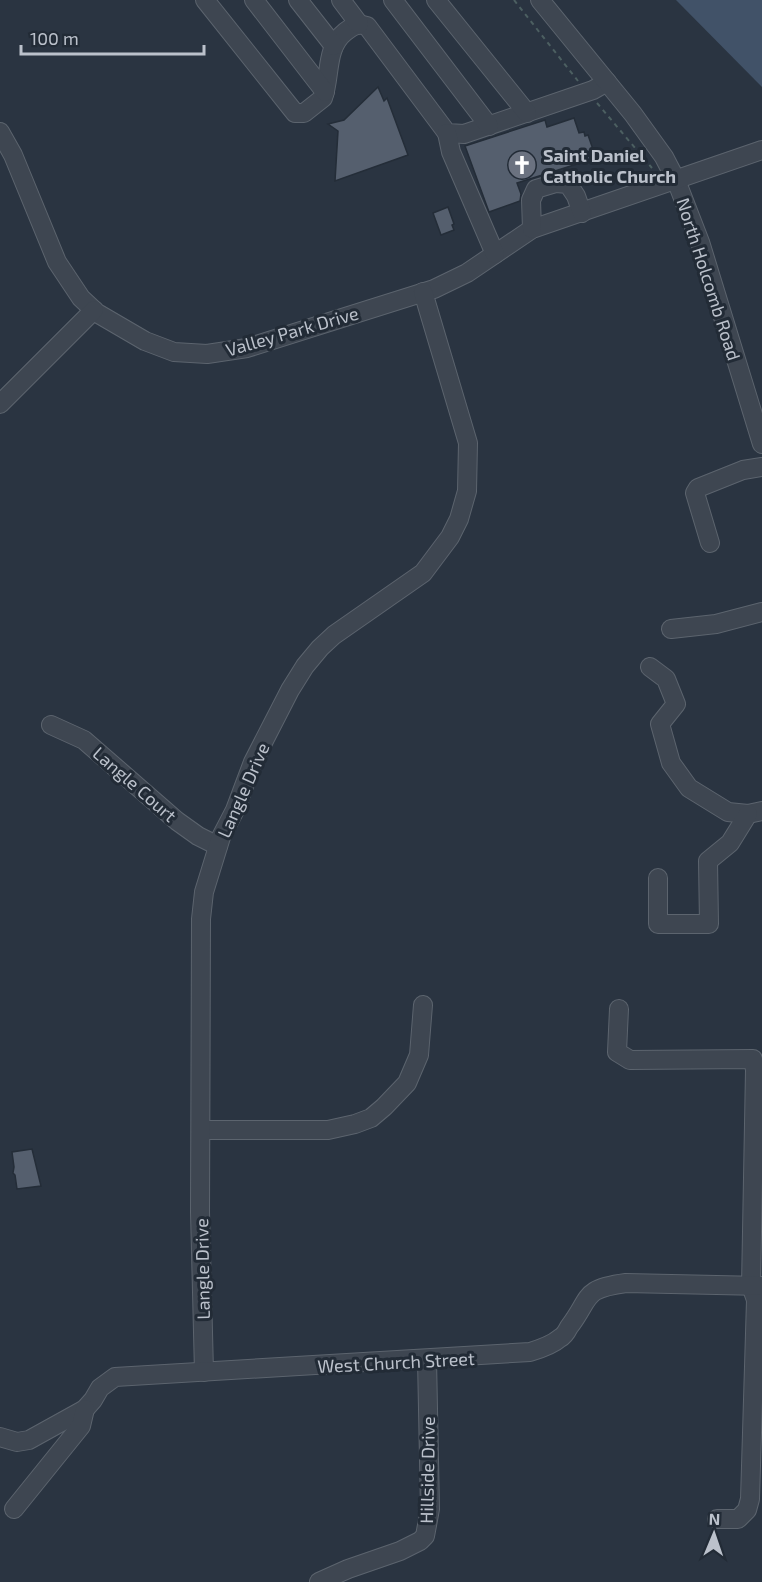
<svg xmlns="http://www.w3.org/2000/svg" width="762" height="1582" font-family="'Exo 2',sans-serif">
<rect width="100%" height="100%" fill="#2a3441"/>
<path fill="#415268" d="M676,0H762V87Z"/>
<g fill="#555f6e" stroke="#242d38" stroke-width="1.5">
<path d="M378,87L384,101L387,98L408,155L335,181L338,131L328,124L344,120Z"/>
<path d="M574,118L579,133L584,132L585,136L588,135L596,158L517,183L521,194L520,201L489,212L465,146L545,120L547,127Z"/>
<path d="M448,207L454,224L452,225L454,230L441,235L433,213Z"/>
<path d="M32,1149L41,1186L17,1189L15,1175L13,1173L14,1167L12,1152Z"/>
</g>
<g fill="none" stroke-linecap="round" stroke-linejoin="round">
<g stroke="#5c646e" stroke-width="20">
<g id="minor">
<path d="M205,0L295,113H304L323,98C331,75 325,48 345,32C353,26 357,23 367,26L447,133L464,134L593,90L607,82"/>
<path d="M254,0L325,92"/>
<path d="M298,0L334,46"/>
<path d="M341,0L359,24"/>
<path d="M393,0L489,126"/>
<path d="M436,0L527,113"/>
<path d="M540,0L633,114L664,157L676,180L700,242L762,444"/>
<path d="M0,132L13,155L57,262L81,298L97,313L145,341L174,352L207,354L247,348L434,289L467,273L532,229L762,150"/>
<path d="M447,133L451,152L495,254"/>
<path d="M532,229L531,200L536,189L556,183L568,184L576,196L582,213"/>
<path d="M0,404L94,310"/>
<path d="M710,543L695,493L698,488L743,470L762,467"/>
<path d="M671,629L716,624L762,612"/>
<path d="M650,667L666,679L676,704L660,724L671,763L689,788L728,812L748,814L762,811"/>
<path d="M51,725L84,740L177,821L198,836L218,846"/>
<path d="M658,878V924H709L708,861L730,843L748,814"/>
<path d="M619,1009L617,1052L630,1060L753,1059L755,1070L751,1286L756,1300L750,1499L747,1510L738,1519H717"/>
<path d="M202,1130H328L355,1124L371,1118L384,1107L407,1083L419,1055L423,1005"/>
<path d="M204,1372L200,1212L201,919L204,892L221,837L235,810L253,762L290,690L305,666L320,648L334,635L423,573L450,537L459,519L467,491L468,443L423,292"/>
<path d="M0,1437L17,1442L29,1440L85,1409L93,1400L100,1388L115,1377L530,1352C540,1349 552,1345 560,1338C564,1336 567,1331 569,1327C592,1297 581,1289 626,1283L762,1286"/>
<path d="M14,1509L81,1426L85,1409"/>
<path d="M319,1582L348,1569L400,1551L420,1541L425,1536L430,1509L427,1359"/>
</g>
</g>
<g stroke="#4c5f61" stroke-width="2" stroke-dasharray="4.5 4.5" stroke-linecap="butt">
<path d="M514,0L578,81"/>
<path d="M597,103L652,168"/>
</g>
<use href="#minor" stroke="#3e4651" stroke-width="18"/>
</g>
<defs>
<g id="church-disc" transform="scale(1.5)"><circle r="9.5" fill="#6b7280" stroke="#222b36"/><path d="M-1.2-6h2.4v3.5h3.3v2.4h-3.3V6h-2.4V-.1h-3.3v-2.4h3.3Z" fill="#fff"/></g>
</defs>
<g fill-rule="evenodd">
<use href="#church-disc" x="522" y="165"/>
</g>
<g text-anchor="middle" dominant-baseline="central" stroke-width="6" stroke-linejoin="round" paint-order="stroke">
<g font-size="18" font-weight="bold" fill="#bbc1cb" stroke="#222b36" text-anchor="start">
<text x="543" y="155">Saint Daniel<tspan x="543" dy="21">Catholic Church</tspan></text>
</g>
<g font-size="18" fill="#bbc1cb" stroke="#222b36">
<text transform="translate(709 279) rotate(72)">North Holcomb Road</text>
<text transform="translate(292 331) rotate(-16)">Valley Park Drive</text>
<text transform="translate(135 784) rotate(41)">Langle Court</text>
<text transform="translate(243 790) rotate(-66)">Langle Drive</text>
<text transform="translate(202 1269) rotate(-91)">Langle Drive</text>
<text transform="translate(396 1362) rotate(-3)">West Church Street</text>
<text transform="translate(427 1470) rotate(-89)">Hillside Drive</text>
</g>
</g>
<g transform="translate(714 1534) rotate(2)" stroke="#222b36" stroke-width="4.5" paint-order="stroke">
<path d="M0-4.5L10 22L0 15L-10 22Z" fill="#bbc1cb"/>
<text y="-9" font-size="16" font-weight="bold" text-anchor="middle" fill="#bbc1cb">N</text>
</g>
<path d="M21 45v9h183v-9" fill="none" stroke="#bbc1cb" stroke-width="3"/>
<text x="30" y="45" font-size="18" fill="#bbc1cb" stroke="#222b36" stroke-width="4.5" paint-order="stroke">100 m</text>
</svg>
